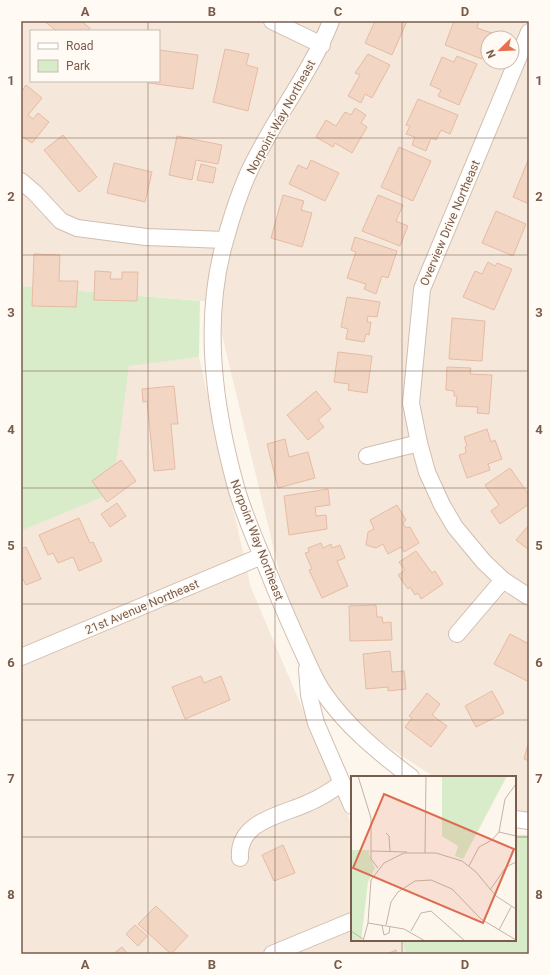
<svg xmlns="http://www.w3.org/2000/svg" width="550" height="975" font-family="Roboto,sans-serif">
<rect width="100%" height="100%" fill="#fdf6ec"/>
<g fill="#f5e8da" fill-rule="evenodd">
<path d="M21,21H529V817H515V777H434L309,695L214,302L21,286ZM31,31H159V81H31ZM488,38H512V62H488Z"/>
<path d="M199,357L251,588L352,825V940H401L407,954H21V531L111,493L129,365Z"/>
</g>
<g fill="#d8ecc9">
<path d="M21,286L200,301L199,357L129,366L112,493L21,531Z"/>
<path d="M515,835H529V954H407L401,940H515Z"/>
</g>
<g fill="#f3d5c3" stroke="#e6bba3">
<path d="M44,21H81L90,28L88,31H57Z"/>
<path d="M375,21H407L392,55L365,43Z"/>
<path d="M454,21H479L477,28L492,33L490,38H488L482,59L445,45Z"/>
<path d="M225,49L249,54L246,65L258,68L248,111L213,102Z"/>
<path d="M159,50L198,55L193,89L149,83L150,81H159Z"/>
<path d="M368,54L390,65L372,98L365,94L361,103L348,96L360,75L355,73Z"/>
<path d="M457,56L477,64L459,105L438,96L441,90L430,85L442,57L454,62Z"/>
<path d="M26,85L42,98L28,115L33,119L38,113L49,122L32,143L21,136V92Z"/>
<path d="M418,99L458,115L450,134L441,130L436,140L431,138L426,151L412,145L415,137L406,134L410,126L406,125Z"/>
<path d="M355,108L366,115L361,123L367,127L352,153L335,143L333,147L316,137L326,120L336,126L345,112L351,115Z"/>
<path d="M63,135L97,177L79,192L44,150Z"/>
<path d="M177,136L222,145L218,164L196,160L192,180L169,175Z"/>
<path d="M399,147L431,161L413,201L381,187Z"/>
<path d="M529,158V204L513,197Z"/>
<path d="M311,160L339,173L325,201L289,184L298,165L307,169Z"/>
<path d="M114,163L152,172L145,202L107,193Z"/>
<path d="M201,164L216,168L213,183L197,180Z"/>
<path d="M283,195L304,201L301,210L312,213L302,247L271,238Z"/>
<path d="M378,195L403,205L396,221L408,226L400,246L362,231Z"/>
<path d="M496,211L526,224L513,256L482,243Z"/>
<path d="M355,237L397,251L388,278L382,276L376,294L364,289L366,284L347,278L356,252L351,250Z"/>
<path d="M34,254L60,255L59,281H78L76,307L32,306Z"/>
<path d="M488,262L495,266L497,263L512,269L494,310L463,297L475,271L482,274Z"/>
<path d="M95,271L111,272L110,279H122V272H138L137,301L94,300Z"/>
<path d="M347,297L380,302L377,317L368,316L367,322H371L369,335L366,334L364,342L346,339L348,329L341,327Z"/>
<path d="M452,318L485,321L482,361L449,359Z"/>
<path d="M338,352L372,356L367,393L348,390L349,384L334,382Z"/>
<path d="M447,367L471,368L470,374L492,375L489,414L477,413L478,407L456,406L457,396H454V391L446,390Z"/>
<path d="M174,386L178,424H171L175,469L154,471L147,401L143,402L142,389Z"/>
<path d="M316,391L331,409L318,420L324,427L308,440L287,415Z"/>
<path d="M487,429L491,442L495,440L502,459L488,464L490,470L467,478L459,455L466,453L465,447L467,446L464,437Z"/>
<path d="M285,439L289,457L308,452L315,478L278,488L267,444Z"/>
<path d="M121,460L136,481L107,502L92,481Z"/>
<path d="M510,468L529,495V504L500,524L491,511L499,505L485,485Z"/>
<path d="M328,489L330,505L315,507L316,516L326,515L327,529L289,535L284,496Z"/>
<path d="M117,503L126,516L110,527L101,514Z"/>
<path d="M397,505L406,520L403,523L406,528L410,527L419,543L404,552L401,547L388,554L383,544L376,548L366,545L368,532L374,529L370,520Z"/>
<path d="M79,518L90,543L93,542L102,561L79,571L73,557L58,563L53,553L48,555L39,535Z"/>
<path d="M529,525V550L516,540Z"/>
<path d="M321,543L323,548L331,544L332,548L340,545L345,558L337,561L348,586L322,598L309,570L312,569L305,553L309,552L308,548Z"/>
<path d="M26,547L41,579L26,585L23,579H21V549Z"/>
<path d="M416,551L432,573L435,571L443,584L421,599L418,593L415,595L410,587L408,589L398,575L405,570L399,562Z"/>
<path d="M376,605L377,617H382L383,623L391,622L392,640L350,641L349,606Z"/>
<path d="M510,634L529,644V682L494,664Z"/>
<path d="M390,651L392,672L404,671L406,689L388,691V687L366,689L363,654Z"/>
<path d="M201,676L204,683L221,676L230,700L185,719L172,687Z"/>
<path d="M492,691L504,713L476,727L465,706Z"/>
<path d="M427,693L440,704L432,715L447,726L431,747L405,727L412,718L409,716Z"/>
<path d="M529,741V761L524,759Z"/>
<path d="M283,845L295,873L274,881L262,855Z"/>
<path d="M156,906L188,936L171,954L138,924Z"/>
<path d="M135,925L147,936L138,946L126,934Z"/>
<path d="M122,947L128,954H113Z"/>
<path d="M396,950L397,954H387Z"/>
</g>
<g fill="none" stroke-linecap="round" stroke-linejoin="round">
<g stroke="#d1beb0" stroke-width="18">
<g id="minor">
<path d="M272,21L322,45"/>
<path d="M331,21C313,68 281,109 258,154C243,180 233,212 225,241C202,321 214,407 236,487C245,519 260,550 272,581C283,608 294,633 306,659C311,670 316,682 323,692C347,727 378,752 411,777"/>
<path d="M529,32L422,289L411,403L419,443L427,472L442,505L455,527L484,562L503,580L529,597"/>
<path d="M21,181L35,193L61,221L77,228L146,237L225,240"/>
<path d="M367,456L419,443"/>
<path d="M457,634L503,580"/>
<path d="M21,657L262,556"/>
<path d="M307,669L309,695L316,723L352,806"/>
<path d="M515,819L529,821"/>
<path d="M240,858C237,821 282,815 308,803C320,798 331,791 342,783"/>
<path d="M272,954L352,921"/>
</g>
</g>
<use href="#minor" stroke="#fff" stroke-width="16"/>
</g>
<path fill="none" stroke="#7a5c4d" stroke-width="1" stroke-opacity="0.55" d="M148,21V31M275,21V954M402,21V777M148,81V954M21,138H529M21,255H529M21,371H529M21,488H529M21,604H529M21,720H529M21,837H352M515,837H529M402,940V954"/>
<g text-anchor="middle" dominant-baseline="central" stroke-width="3" stroke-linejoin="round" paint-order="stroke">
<g font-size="12" fill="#7a5c4d" stroke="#fffaf3">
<text transform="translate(281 117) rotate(-61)">Norpoint Way Northeast</text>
<text transform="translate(450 223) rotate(-67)">Overview Drive Northeast</text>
<text transform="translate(257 540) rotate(69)">Norpoint Way Northeast</text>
<text transform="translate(142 607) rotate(-23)">21st Avenue Northeast</text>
</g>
</g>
<g transform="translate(351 776)">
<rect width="165" height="165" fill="#fdf6ec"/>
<path d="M91,0H156L112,83L104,80L107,70L91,60ZM0,74H19L18,78L24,92L17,106L10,165H0Z" fill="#d8ecc9"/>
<path fill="none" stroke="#c5b3a7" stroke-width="1" d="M7,0L20,42V83L27,92M148,56L165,60M35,57L38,60L39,75M20,75L56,76M74,77L75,0M118,90L128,71L141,64L148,56L154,23L165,8M139,114L155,91L165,86M17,147L53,153L74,165M31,149L33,159L38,157L39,150M35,149L40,126L47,116L64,105L80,104L101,113L130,143L165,164M148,154L160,131M0,155L12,163M60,155L70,137L80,135L114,165M12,165L17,147L20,104L33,87L53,77H85L111,85L125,96L145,120L165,133"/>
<path fill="#dc6d51" fill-opacity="0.15" stroke="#dc6d51" stroke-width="2" d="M33,18L163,73L132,147L2,92Z"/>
<rect width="165" height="165" fill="none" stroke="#7a5c4d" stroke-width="2"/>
</g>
<rect width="550" height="975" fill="none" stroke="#fffaf3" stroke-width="44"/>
<rect x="30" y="30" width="130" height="52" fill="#fffaf3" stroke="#cabbb1"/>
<rect x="38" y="43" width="20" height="6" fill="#ffffff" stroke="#cabbb1"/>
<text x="66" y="50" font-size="12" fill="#7a5c4d">Road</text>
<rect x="38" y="60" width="20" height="12" fill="#d8ecc9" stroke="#cabbb1"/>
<text x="66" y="70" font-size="12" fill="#7a5c4d">Park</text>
<g transform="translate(500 50) rotate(247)"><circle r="19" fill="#fffaf3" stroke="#cabbb1"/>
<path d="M0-3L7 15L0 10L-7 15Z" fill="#e76f51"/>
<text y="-6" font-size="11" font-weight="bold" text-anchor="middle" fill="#7a5c4d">N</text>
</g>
<rect x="22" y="22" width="506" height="931" fill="none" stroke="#7a5c4d" stroke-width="1.5"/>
<g font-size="13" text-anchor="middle" font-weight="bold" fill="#7a5c4d">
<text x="85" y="16">A</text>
<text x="212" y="16">B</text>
<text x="338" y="16">C</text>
<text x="465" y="16">D</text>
<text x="11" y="85">1</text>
<text x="539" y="85">1</text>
<text x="11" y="201">2</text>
<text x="539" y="201">2</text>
<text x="11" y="317">3</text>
<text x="539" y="317">3</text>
<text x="11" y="434">4</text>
<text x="539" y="434">4</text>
<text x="11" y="550">5</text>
<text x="539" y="550">5</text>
<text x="11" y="667">6</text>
<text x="539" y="667">6</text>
<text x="11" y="783">7</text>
<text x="539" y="783">7</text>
<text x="11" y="899">8</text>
<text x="539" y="899">8</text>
<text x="85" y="969">A</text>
<text x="212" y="969">B</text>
<text x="338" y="969">C</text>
<text x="465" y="969">D</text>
</g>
</svg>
